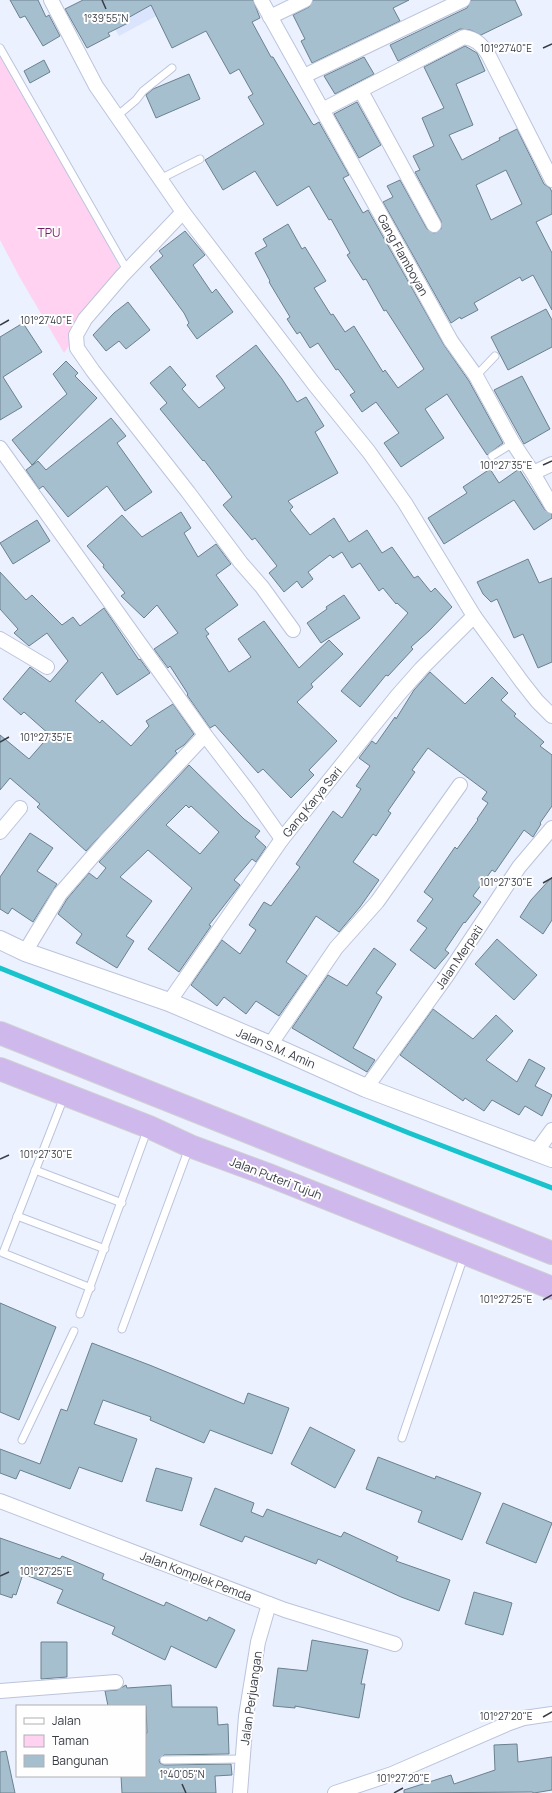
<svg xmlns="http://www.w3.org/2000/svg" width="552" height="1793" font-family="Manrope,sans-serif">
<rect width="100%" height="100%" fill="#ebf1ff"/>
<path fill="#dae4fc" d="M99,0H186L119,36Z"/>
<path fill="#ffd2f1" d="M0,51L75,181L124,276L85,323L64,353L19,276L0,240Z"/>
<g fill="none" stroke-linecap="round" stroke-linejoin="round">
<path stroke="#18c3cb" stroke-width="5" d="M0,968L409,1133L552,1188"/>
</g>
<g fill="#a6bfce" stroke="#6a818f" fill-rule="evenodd">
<path d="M10,0H38L46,17L49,15L60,36L43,46L25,16L20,18Z"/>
<path d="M83,0H253L260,18L252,22L271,57H273L312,123L314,125L319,122L349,175L343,178L363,213L368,210L444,345L469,381L503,443L487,455L447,394L425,409L444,438L401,467L384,443L399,433L376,402L362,412L350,395L355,392L338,369L336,370L318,343L310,348L300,332L297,334L287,319L290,317L269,282L270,281L255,253L267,246L263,239L288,224L302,249L305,247L326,281L314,288L331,315L333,314L345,332L354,326L383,372L385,370L398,388L424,369L386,310L384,311L366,279L363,280L347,255L350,253L331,219L329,220L309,186L277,206L255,171L223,190L205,160L264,124L248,97L253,94L239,69L230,74L206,31L172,48L151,5L126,19L128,23L108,33L110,36L87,48L65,9Z"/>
<path d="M313,0H409L393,8L400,21L312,63L301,41L305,39L293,15L309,7Z"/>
<path d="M471,0H515L522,15L481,35L470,30L460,29L398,61L390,45L467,8Z"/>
<path d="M465,46L477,53L485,71L456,84L473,125L449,135L462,160L500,140L499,138L517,129L544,184L550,188L552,192V214L536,222L552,253V310L533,275L522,281L520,277L474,303L478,310L461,319L460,317L451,323L383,202L393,197L387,186L400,180L427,229L434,233L441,229V221L415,172L420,170L413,156L434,146L422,118L444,108L424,67ZM506,170L522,204L491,220L476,185Z"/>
<path d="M364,57L374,74L335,94L324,76Z"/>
<path d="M44,60L50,72L30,83L24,71Z"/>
<path d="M189,74L200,99L156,118L146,95L153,89Z"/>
<path d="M357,102L381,145L359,158L334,114Z"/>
<path d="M185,231L205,255L193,265L212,293L216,289L233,312L197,339L187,325L189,323L184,313L150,267L163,256L159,251Z"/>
<path d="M128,302L150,330L126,349L119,341L106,351L93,335L114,313Z"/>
<path d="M546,309L552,320V347L508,370L491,337Z"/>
<path d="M23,323L42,352L3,377L22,407L0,420V337Z"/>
<path d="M256,345L282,379L297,402L306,397L324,426L315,432L338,473L288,501L293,507L290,510L310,535L334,518L349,542L367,530L382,553L392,547L414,578L418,576L431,592L435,588L452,607L430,630L411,647L413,649L388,676L386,675L360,707L341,691L408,613L397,603L396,604L383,588L379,591L360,563L352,568L342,552L333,558L330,555L308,572L313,579L302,588L297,581L284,592L269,573L277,566L255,538L252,540L223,505L232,497L204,460L203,461L160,409L167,403L150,383L170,366L186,385L182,389L199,408L225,388L216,376Z"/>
<path d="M66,361L78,373L75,376L97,398L32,465L12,440L67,394L53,374Z"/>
<path d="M522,376L550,429L524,444L494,390Z"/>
<path d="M111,418L126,436L117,443L152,492L125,511L107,486L68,517L43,486L39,489L26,470L38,461L46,470Z"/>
<path d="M490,469L499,483L519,469L545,510L552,514V518L534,530L514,500L444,544L428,518L467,493L463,487Z"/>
<path d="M181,512L191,528L184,533L198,557L216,544L231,564L216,575L238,605L205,629L209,634L206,636L229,672L251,657L238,639L264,621L299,668L329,640L343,654L311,684L313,687L297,702L337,741L309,770L314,775L291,798L263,769L258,773L215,725L210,728L187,695L188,694L170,666L168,668L154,649L178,633L157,605L144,618L121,596L125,593L103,567L104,565L87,546L122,515L142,537Z"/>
<path d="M37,520L50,541L13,564L0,543Z"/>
<path d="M528,559L539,583L552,578V662L538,668L523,634L514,638L497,599L491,602L483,594L477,582Z"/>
<path d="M0,572L26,600L32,595L62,625L73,617L80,626L104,608L139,660L140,659L150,673L117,695L102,672L75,701L100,723L102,720L131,746L149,726L146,721L173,704L194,734L184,745L175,751L177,753L86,851L37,807L40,804L10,778L0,790V735L29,759L50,735L24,712L21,715L3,699L30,667L50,682L68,661L47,633L29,646L14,633L18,629L0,609Z"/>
<path d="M344,595L360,618L321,643L307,623L327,609L326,607Z"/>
<path d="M430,672L465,704L492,677L508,693L501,700L516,714L514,716L544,742L540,746L552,755V806L540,823L541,824L533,837L524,830L495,872L492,870L473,896L481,902L465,923L464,922L445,950L449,953L435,969L410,950L427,928L417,921L433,899L424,892L455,847L457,849L478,820L477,819L488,803L482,799L487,792L428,748L412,770L415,772L388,811L391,813L376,836L373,834L353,862L379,880L360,907L339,932L316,916L286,962L307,976L279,1016L256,1001L246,1014L224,997L217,1006L191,985L222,940L240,954L256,930L249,925L264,902L271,906L300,867L296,864L333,811L342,818L361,789L356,786L370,766L359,758L372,741L376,744L395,717L396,719L414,690Z"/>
<path d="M189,765L244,819L260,831L255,837L266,847L256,862L252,859L234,880L240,885L209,925L211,926L179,972L148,949L192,888L148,850L120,877L152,901L126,936L134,941L117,968L76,943L82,934L58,914L67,899L89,873L97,879L106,868L99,862ZM186,805L189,808L191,806L219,832L200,854L166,825Z"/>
<path d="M30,833L53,848L37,871L57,884L33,922L12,908L8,914L0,909V877Z"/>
<path d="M552,877V920L543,934L520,917L531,900Z"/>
<path d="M497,939L537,975L514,1000L475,964Z"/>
<path d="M374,948L396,964L376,993L382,997L353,1048L375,1060L367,1072L292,1028L328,975L347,986Z"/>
<path d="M433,1009L473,1039L496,1015L513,1031L486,1060L517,1082L529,1059L545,1068L535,1086L552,1095L542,1116L525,1106L519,1115L492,1100L484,1111L465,1098L463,1101L400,1055Z"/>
<path d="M0,1303L56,1327L19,1420L0,1412Z"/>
<path d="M92,1343L152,1366L244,1404L248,1393L289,1408L272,1454L210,1430L204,1443L150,1420L151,1417L103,1400L94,1424L137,1439L122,1482L79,1467L70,1489L20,1470L16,1479L0,1473V1449L40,1464L61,1409L67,1411Z"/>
<path d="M310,1427L355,1450L335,1488L291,1464Z"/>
<path d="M378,1457L435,1479L436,1476L481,1493L462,1540L418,1522L422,1511L366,1489Z"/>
<path d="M156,1468L192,1478L182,1511L146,1501Z"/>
<path d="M215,1488L254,1503L251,1512L263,1517L267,1509L341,1537L344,1532L398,1557L396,1561L450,1580L439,1611L401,1597L318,1559L316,1564L245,1536L242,1542L200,1525Z"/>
<path d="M503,1503L552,1523L536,1563L486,1543Z"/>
<path d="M0,1538L60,1559L62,1556L104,1574L102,1579L164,1606L166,1602L207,1621L209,1617L235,1630L216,1668L171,1646L165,1660L112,1634L115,1627L57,1603L63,1590L39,1580L23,1574L16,1595L13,1594L12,1598L0,1594Z"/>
<path d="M474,1592L512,1603L503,1635L465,1624Z"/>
<path d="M312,1640L368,1650L361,1684H365L359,1718L295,1706V1708L273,1706L278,1668L307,1671Z"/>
<path d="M41,1642H67V1677L41,1679Z"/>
<path d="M126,1685L127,1688L171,1685L172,1707H217L218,1725L228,1724L229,1754L164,1755L159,1760L160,1763L164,1765L231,1764L232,1775L215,1776L216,1793H122L121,1776H145V1733H147L146,1706H108L105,1691L117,1690Z"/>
<path d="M517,1744L518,1762L552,1757V1790L534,1793L532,1792L404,1793V1790L451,1775L454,1784L495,1770L494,1745Z"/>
<path d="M6,1751L15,1793H0V1752Z"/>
</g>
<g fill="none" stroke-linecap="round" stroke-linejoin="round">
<g stroke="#bcc4dc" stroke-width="9">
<g id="service">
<path d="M0,48L127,270"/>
<path d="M117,116L136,100L143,91L172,68"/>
<path d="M160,179L200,159"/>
<path d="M476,376L495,356"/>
<path d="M492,456L513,443"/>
<path d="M64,1097L3,1253L91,1288"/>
<path d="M35,1170L122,1203"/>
<path d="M17,1216L105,1249"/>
<path d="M80,1314L148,1128"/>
<path d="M122,1329L189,1148"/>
<path d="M402,1438L464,1256"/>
<path d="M22,1440L74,1331"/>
<path d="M164,1760L243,1759"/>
</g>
</g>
<g stroke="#bcc4dc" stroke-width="16">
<g id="minor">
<path d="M51,0L96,86L183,212L314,384L369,452L405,503L474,616L522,682L537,701L552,716"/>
<path d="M261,0L451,341L476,376L513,443L533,473L552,506"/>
<path d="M270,17L305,0"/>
<path d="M304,76L463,0"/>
<path d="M361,91L434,225"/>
<path d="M322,110L464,37C476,39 481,44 488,54L552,180"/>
<path d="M183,212L122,276L85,319L76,335L77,348L93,371L188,492L241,563L262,587L293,630"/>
<path d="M0,448L205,735L251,795L282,839"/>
<path d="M533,473L552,464"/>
<path d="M0,639L47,667"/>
<path d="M0,832L20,808"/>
<path d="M25,952L60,894L106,841L205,735"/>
<path d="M169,1002L282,839L398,695L421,669L474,616"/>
<path d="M270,1045L336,948L377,902L460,785"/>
<path d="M366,1088L446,977L519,867L552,828"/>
<path d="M536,1152L552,1130"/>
<path d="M0,1501L285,1610L395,1644"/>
<path d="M0,1691L116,1682"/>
<path d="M240,1793L246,1716L258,1642L269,1604"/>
<path d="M335,1793L392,1774L507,1724L524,1718L552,1714"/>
</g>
</g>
<g stroke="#bcc4dc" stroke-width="20">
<path id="tertiary" d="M0,940L25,952L169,1002L270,1045L366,1088L552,1158"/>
</g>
<g stroke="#cfd0d2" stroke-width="24">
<g id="trunk">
<path d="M0,1033L552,1253"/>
<path d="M0,1069L149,1127L190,1146L266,1174L552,1288"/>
</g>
</g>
<use href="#service" stroke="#fff" stroke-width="7"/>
<use href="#minor" stroke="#fff" stroke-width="14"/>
<use href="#tertiary" stroke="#fff" stroke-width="18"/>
<use href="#trunk" stroke="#ceb8ec" stroke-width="22"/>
</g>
<path fill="none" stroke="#383c45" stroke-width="1.5" d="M102,0L106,9M543,48L552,44M0,325L9,320M543,465L552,461M0,742L9,737M543,883L552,878M0,1159L9,1155M543,1300L552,1295M0,1576L9,1572M543,1717L552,1712M182,1784L186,1793M394,1793L403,1788"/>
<g text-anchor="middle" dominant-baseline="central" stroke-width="4" stroke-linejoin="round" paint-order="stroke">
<g font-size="12" fill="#781965" stroke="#fefefe">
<text x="49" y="232">TPU</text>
</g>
<g font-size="12" fill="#383c45" stroke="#fefefe">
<text transform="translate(403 255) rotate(61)">Gang Flamboyan</text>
<text transform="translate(312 802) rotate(-51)">Gang Karya Sari</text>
<text transform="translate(459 957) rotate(-56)">Jalan Merpati</text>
<text transform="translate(276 1048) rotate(23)">Jalan S.M. Amin</text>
<text transform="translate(276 1178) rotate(21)">Jalan Puteri Tujuh</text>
<text transform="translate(196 1576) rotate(21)">Jalan Komplek Pemda</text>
<text transform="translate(251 1698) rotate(-82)">Jalan Perjuangan</text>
</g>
</g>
<g font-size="10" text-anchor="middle" fill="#383c45" stroke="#fefefe" stroke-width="4" stroke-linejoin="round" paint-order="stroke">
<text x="106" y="22">1°39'55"N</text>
<text x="506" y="52">101°27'40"E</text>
<text x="46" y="324">101°27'40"E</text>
<text x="506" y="469">101°27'35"E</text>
<text x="46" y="741">101°27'35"E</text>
<text x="506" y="886">101°27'30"E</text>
<text x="46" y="1158">101°27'30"E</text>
<text x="506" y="1303">101°27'25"E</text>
<text x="46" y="1575">101°27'25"E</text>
<text x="506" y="1720">101°27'20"E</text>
<text x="182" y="1778">1°40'05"N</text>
<text x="403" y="1782">101°27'20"E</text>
</g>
<rect x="16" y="1705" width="130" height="72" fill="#fefefe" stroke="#afb0b4"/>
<rect x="24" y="1718" width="20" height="6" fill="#ffffff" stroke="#afb0b4"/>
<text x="52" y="1725" font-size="12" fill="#383c45">Jalan</text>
<rect x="24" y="1735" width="20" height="12" fill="#ffd2f1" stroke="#afb0b4"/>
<text x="52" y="1745" font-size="12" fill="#383c45">Taman</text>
<rect x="24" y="1755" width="20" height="12" fill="#a6bfce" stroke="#afb0b4"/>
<text x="52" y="1765" font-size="12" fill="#383c45">Bangunan</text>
</svg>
